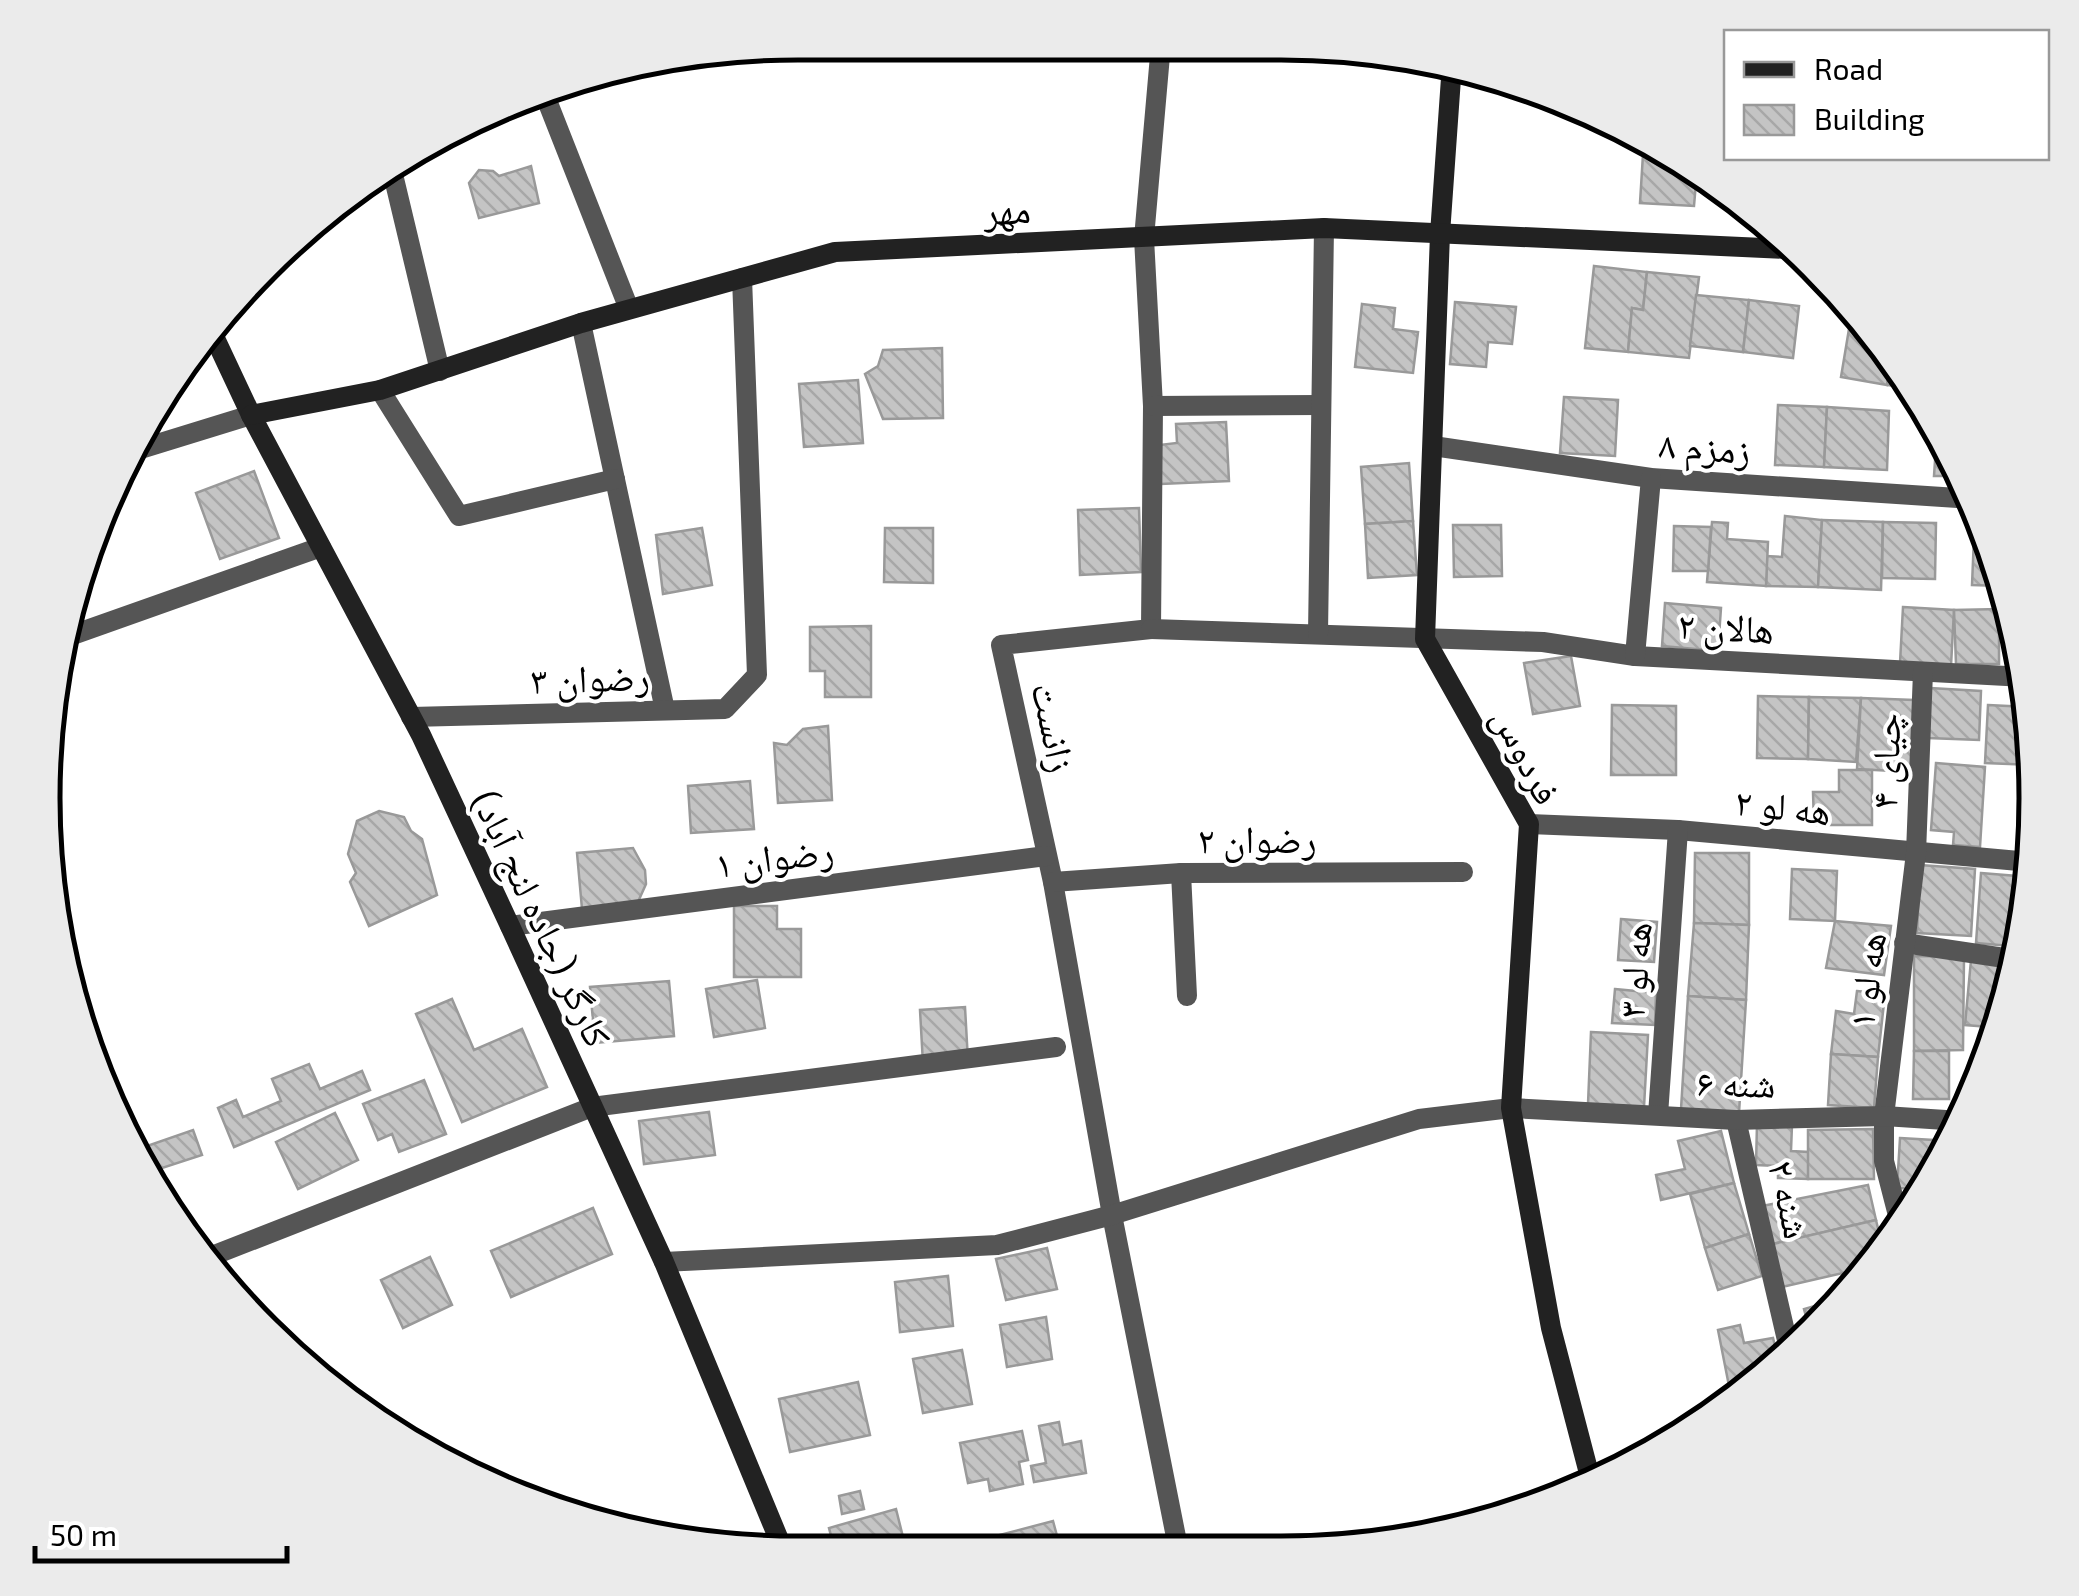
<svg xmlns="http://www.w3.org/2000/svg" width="2079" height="1596" font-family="'Exo 2','Noto Naskh Arabic',sans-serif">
<defs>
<pattern id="building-back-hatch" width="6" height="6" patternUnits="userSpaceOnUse" patternTransform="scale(2.5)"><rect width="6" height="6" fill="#c4c4c4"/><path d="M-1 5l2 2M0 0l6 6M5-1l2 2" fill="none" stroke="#a7a7a7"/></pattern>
</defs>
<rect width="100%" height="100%" fill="#fff"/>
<g fill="url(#building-back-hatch)" stroke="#999" stroke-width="2.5">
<path d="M1644,138L1697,171L1694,206L1640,203Z"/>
<path d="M531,166L539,203L479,218L469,183L479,170L493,171L499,176Z"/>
<path d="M1594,266L1647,272L1643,310L1632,308L1628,352L1585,348Z"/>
<path d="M1647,272L1699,277L1689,358L1628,352L1632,308L1643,310Z"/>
<path d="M1696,295L1749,300L1743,352L1690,346Z"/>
<path d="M1749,300L1799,306L1793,358L1743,352Z"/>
<path d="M1455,302L1516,307L1512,344L1488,342L1486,367L1450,364Z"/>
<path d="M1362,304L1395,308L1393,329L1418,332L1413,373L1355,367Z"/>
<path d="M1851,317L1891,359L1887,385L1841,377Z"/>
<path d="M942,348L943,418L883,419L865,374L878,366L883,350Z"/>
<path d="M1891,359L1909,379L1915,389L1887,385Z"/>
<path d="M858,380L863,443L804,447L799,384Z"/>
<path d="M1564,397L1618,400L1615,456L1560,453Z"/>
<path d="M1778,405L1827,407L1824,467L1775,465Z"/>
<path d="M1827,407L1889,411L1887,470L1824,467Z"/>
<path d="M1226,422L1229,481L1161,484L1159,445L1177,443L1176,424Z"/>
<path d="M1937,431L1961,476H1934Z"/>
<path d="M1409,463L1413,521L1365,524L1361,467Z"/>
<path d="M254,471L279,538L220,559L196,493Z"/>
<path d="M1139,508L1141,572L1080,575L1078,510Z"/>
<path d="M1785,516L1822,520L1818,587L1766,586L1767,556L1782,557Z"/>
<path d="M1822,520L1883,522L1881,590L1818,587Z"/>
<path d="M1413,521L1417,575L1368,578L1365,524Z"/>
<path d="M1712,522L1728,523L1727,539L1768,542L1766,586L1707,582Z"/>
<path d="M1883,522L1936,523L1935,579L1882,578Z"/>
<path d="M1453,525H1501L1502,576L1454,577Z"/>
<path d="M1674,526L1711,527L1708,571H1673Z"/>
<path d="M702,528L712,585L663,594L656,535Z"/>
<path d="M885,528H933V583L884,582Z"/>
<path d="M1974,537H1988L2002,586L1972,585Z"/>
<path d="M1665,603L1721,608L1718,651L1662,646Z"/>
<path d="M1903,607L1954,610L1951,666L1900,663Z"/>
<path d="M1999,609V664H1956L1954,610Z"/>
<path d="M871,626V697H825V671H810V627Z"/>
<path d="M2014,631L2022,651L2023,663L2012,662Z"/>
<path d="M1571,656L1580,706L1533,714L1524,663Z"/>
<path d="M1930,688L1981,691L1979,740L1928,738Z"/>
<path d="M1758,696L1809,697L1808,759L1757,758Z"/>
<path d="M1809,697L1861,698L1856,762L1808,759Z"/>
<path d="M1861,698L1914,700L1911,772L1857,769Z"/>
<path d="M1612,705L1676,706V775H1611Z"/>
<path d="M1988,705L2028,707L2033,765L1985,763Z"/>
<path d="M828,726L832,800L778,803L774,743L787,745L803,729Z"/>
<path d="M1936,763L1985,767L1980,847L1953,845L1954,832L1931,830Z"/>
<path d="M1839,770H1872V825H1814L1813,792H1839Z"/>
<path d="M750,781L754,829L691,833L688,786Z"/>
<path d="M2030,791L2036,792V799L2032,843L2033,824L2027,823Z"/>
<path d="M379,811L404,817L411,831L422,839L437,895L369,926L350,882L356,873L348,854L357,821Z"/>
<path d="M633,848L645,870L646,884L637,904L582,909L577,853Z"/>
<path d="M1695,853H1749V925L1694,923Z"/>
<path d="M1920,865L1975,869L1971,936L1917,933Z"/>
<path d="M1792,869L1837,871L1835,921L1790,919Z"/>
<path d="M1981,873L2029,877L2022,947L1976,943Z"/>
<path d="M734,906H777V929H801V977H734Z"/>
<path d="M1621,919L1657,922L1654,962L1618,960Z"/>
<path d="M1835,921L1891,926L1884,975L1826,968Z"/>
<path d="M1694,923L1749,925L1746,1000L1688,996Z"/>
<path d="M1914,956L1964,957L1963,1050L1914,1051Z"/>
<path d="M1971,960L2016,964L2000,1018L1990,1027L1965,1025Z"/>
<path d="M757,980L765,1028L714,1037L706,989Z"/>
<path d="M669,981L674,1036L595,1043L590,987Z"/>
<path d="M1615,989L1656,993L1655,1025L1612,1023Z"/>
<path d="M1857,991L1885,994L1878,1057L1831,1054L1836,1011L1854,1014Z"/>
<path d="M1688,996L1746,1000L1739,1113L1681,1109Z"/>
<path d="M452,999L474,1050L522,1029L547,1087L462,1122L416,1014Z"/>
<path d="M965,1007L968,1061L923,1064L920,1010Z"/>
<path d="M1591,1032L1648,1035L1644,1107L1588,1104Z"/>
<path d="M1914,1051H1949V1099H1913Z"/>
<path d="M1831,1054L1878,1057L1874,1108L1828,1105Z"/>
<path d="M309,1064L320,1089L362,1071L370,1090L234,1147L218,1108L236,1100L243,1117L281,1101L272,1079Z"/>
<path d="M424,1080L446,1134L399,1152L392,1134L378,1140L363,1104Z"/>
<path d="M709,1112L715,1155L644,1164L639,1121Z"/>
<path d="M335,1113L358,1160L298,1189L276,1142Z"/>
<path d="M1757,1124L1792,1125L1791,1151L1809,1152L1808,1179L1778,1178V1166L1756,1165Z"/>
<path d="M1873,1129L1874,1179H1808V1130Z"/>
<path d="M193,1130L202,1155L156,1170L147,1146Z"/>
<path d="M1721,1131L1734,1183L1661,1200L1656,1175L1685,1169L1678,1141Z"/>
<path d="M1900,1138L1950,1141L1925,1189L1897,1188Z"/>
<path d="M147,1146L156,1170L149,1173L139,1149Z"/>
<path d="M1734,1183L1749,1234L1705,1248L1690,1194Z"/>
<path d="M1868,1185L1876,1220L1773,1244L1762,1206Z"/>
<path d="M593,1208L612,1254L511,1297L491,1251Z"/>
<path d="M1876,1220L1883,1250L1869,1267L1782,1287L1773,1244Z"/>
<path d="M1749,1234L1762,1276L1718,1290L1705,1248Z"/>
<path d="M1047,1248L1057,1289L1006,1300L996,1259Z"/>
<path d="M430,1257L452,1305L403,1328L381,1280Z"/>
<path d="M948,1276L953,1326L900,1332L895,1282Z"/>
<path d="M1818,1305L1823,1323L1811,1335L1804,1309Z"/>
<path d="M1046,1317L1052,1359L1007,1367L1000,1325Z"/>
<path d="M1740,1325L1744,1343L1773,1338L1779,1362L1758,1379L1729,1386L1718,1330Z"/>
<path d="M962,1350L972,1404L923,1413L913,1359Z"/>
<path d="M1758,1379L1732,1400L1729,1386Z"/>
<path d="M858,1382L870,1435L790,1452L779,1399Z"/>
<path d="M1059,1422L1063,1445L1081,1441L1086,1473L1034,1482L1031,1466L1046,1463L1039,1426Z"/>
<path d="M1022,1431L1028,1460L1019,1462L1023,1484L990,1491L988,1479L968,1483L960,1443Z"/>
<path d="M860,1491L864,1509L842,1514L839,1496Z"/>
<path d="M896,1509L904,1541L893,1544L894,1547H834L829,1528Z"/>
<path d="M1053,1521L1060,1547H1003L1000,1535Z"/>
<path d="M959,1538L961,1547H926Z"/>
</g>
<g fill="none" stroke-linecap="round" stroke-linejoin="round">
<g stroke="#555" stroke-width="20">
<path d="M1161,44L1144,238L1153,406L1151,629L1001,645L1053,882L1112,1215L1178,1547"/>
<path d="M544,93L629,309"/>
<path d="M391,166L440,371"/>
<path d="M581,323L665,710"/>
<path d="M380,390L459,516L615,479"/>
<path d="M1153,406L1321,405"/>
<path d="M1433,446L1651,478L1973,499"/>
<path d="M131,452L251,415"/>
<path d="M1151,629L1543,642L1635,656L2025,677"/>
<path d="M1318,634L1324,228"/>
<path d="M64,638L321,547"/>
<path d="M1635,656L1651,478"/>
<path d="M411,717L725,709L757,675L742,278"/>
<path d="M1529,824L1678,830L2030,862"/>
<path d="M1181,873L1187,996"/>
<path d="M1053,882L1181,873L1463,872"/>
<path d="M510,926L1046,856"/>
<path d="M1904,943L2018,960"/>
<path d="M1658,1115L1678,830"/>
<path d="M1736,1120L1790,1353"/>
<path d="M1901,1227L1884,1161V1116L1916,853L1923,672"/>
<path d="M204,1259L592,1107L1056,1047"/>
<path d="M664,1262L997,1245L1112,1215L1419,1119L1511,1108L1736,1120L1884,1116L1961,1121"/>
</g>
<g stroke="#222" stroke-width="20">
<path d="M1452,64L1440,234L1425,639L1529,824L1511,1108L1551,1328L1591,1481"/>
<path d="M212,332L251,415L421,735L510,926L664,1262L782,1547"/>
<path d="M251,415L380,390L581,323L835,252L1324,228L1788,249"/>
</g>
</g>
<g text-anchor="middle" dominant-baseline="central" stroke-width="8" stroke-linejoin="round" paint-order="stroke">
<g font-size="38" fill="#000" stroke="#fff">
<text transform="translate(1007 209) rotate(-3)">مهر</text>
<text transform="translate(1705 446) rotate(4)">زمزم ۸</text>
<text transform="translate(1726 626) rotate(3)">هالان ۲</text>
<text transform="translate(590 677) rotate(-2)">رضوان ۳</text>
<text transform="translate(1055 727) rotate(78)">زانست</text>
<text transform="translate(1528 755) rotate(63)">فردوس</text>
<text transform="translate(1884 761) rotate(-88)">چیای ۴</text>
<text transform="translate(1783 805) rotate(6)">هه لو ۲</text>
<text x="1257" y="838">رضوان ۲</text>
<text transform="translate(774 856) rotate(-7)">رضوان ۱</text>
<text transform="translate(543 918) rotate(65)">کارگر (جاده لنج آباد)</text>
<text transform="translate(1633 970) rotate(-86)">هه لو ۳</text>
<text transform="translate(1865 980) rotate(-83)">هه لو ۱</text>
<text transform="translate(1736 1082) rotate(1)">شنه ۶</text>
<text transform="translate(1791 1199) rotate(77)">شنه ۲</text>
</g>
</g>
<path d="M0 0H2079V1596H0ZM798 60H1281A738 738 0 0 1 2019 798V798A738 738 0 0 1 1281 1536H798A738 738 0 0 1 60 798V798A738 738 0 0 1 798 60Z" fill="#ebebeb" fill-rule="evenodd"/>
<path fill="none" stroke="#000" stroke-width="5" d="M798 60H1281A738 738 0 0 1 2019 798V798A738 738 0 0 1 1281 1536H798A738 738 0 0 1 60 798V798A738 738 0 0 1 798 60Z"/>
<rect x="1724" y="30" width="325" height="130" fill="#ffffff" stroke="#999999" stroke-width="2.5"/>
<rect x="1744" y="62" width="50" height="15" fill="#222222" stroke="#999999" stroke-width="2.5"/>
<text x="1814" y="80" font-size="30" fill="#000000">Road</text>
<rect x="1744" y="105" width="50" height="30" fill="url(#building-back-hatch)" stroke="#999999" stroke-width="2.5"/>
<text x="1814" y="130" font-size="30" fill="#000000">Building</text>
<path d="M35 1546v15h252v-15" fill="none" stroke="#000000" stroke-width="5"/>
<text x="50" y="1546" font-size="30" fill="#000000" stroke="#ffffff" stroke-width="8" paint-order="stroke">50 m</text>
</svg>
